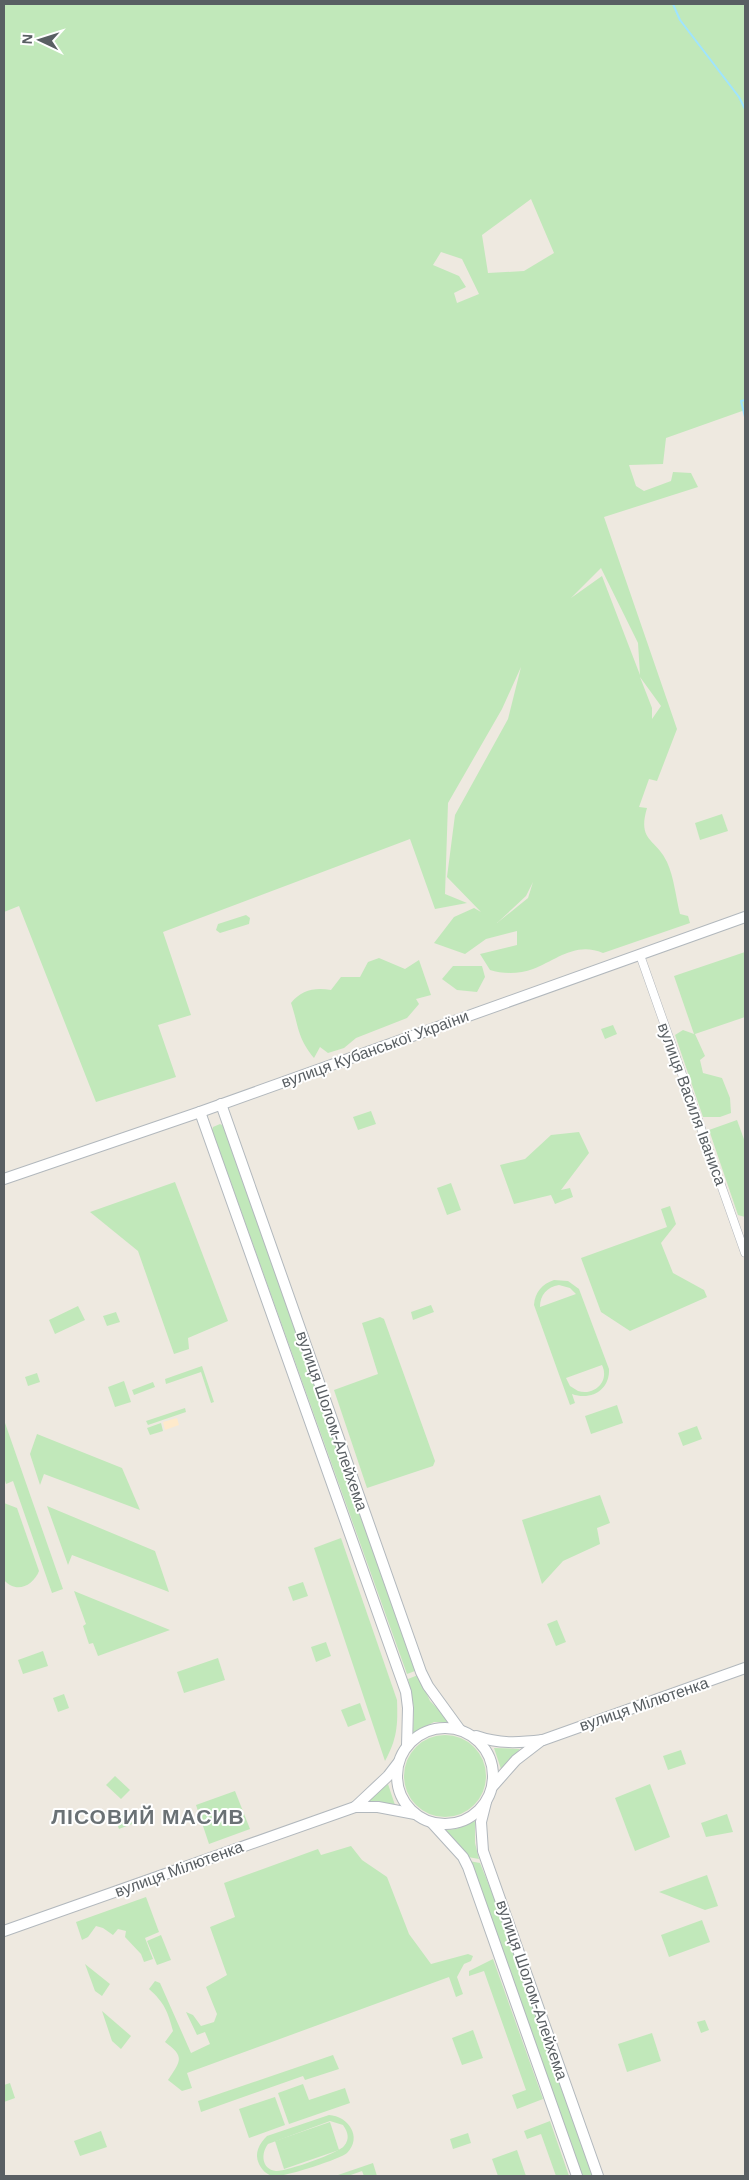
<svg xmlns="http://www.w3.org/2000/svg" width="749" height="2180" font-family="Helvetica,sans-serif">
<rect width="100%" height="100%" fill="#eee9e0"/>
<g fill="#c1e8ba" fill-rule="evenodd">
<path d="M4,4H745V410L666,438L663,464L629,465L636,486L644,491L671,481L673,472L691,473L698,487L604,517L677,729L657,781L649,779L639,807L647,808C637,842 656,838 667,862C674,877 676,898 680,914L688,916L690,923L603,953C576,941 556,960 533,969C520,974 502,974 490,970L480,954L517,945V931L486,939L465,954L434,943L454,917L474,908L481,912L447,877L455,815L508,719L521,667L502,709L448,803L445,894L467,903L435,909L410,839L163,932L191,1015L158,1025L176,1077L96,1102L19,906L4,912ZM531,199L554,253L524,271L488,273L482,235ZM441,252L462,259L479,294L457,303L454,293L466,287L459,276L433,265ZM601,568L638,643L640,675L602,576L571,598ZM640,677L661,706L652,719V708ZM533,882L528,898L497,923L526,896Z"/>
<path d="M722,814L728,831L700,840L695,823Z"/>
<path d="M246,915L250,918L249,924L220,933L216,930L218,924Z"/>
<path d="M745,952V1017L695,1034L705,1056L700,1060L703,1073L722,1078L730,1098L731,1113L720,1117H703L675,1035L683,1030L694,1034L674,976Z"/>
<path d="M379,958L405,969L419,960L431,995L416,999L419,1004L407,1018L356,1038L344,1048L328,1053L320,1047L314,1058C297,1037 299,1027 291,1003C301,990 315,987 331,990L341,977H360L368,962Z"/>
<path d="M453,966H482L485,977L477,992L457,990L442,979Z"/>
<path d="M613,1025L617,1034L605,1039L601,1029Z"/>
<path d="M371,1111L376,1124L358,1130L353,1117Z"/>
<path d="M737,1120L745,1142V1217L738,1215L709,1130Z"/>
<path d="M220,1124L224,1126L415,1671L407,1674L212,1130L213,1127Z"/>
<path d="M579,1132L589,1153L561,1190L570,1188L573,1197L555,1204L551,1195L514,1204L500,1165L525,1159L551,1135Z"/>
<path d="M175,1182L228,1321L188,1338L189,1349L174,1354L138,1251L90,1212Z"/>
<path d="M451,1183L461,1210L447,1215L437,1188Z"/>
<path d="M670,1206L676,1224L661,1243L673,1273L704,1290L707,1297L630,1331L601,1312L581,1258L667,1227L661,1209Z"/>
<path d="M554,1280L568,1281L579,1289L609,1369C610,1390 591,1401 572,1394L575,1403L570,1405L534,1305C535,1292 542,1284 554,1280ZM559,1285L570,1288L576,1294L540,1307C540,1295 547,1287 559,1285ZM602,1365C610,1382 594,1396 578,1391L570,1386L566,1378Z"/>
<path d="M431,1305L434,1312L413,1320L411,1312Z"/>
<path d="M78,1306L85,1320L55,1334L49,1320Z"/>
<path d="M116,1312L120,1322L107,1326L103,1316Z"/>
<path d="M380,1317L384,1319L435,1461L433,1466L367,1488L334,1390L378,1374L362,1323Z"/>
<path d="M202,1366L214,1402L211,1403L201,1372L166,1384L165,1379Z"/>
<path d="M37,1373L40,1382L28,1386L25,1377Z"/>
<path d="M124,1381L131,1402L115,1407L108,1387Z"/>
<path d="M153,1382L155,1387L134,1395L132,1390Z"/>
<path d="M617,1405L623,1423L591,1434L585,1416Z"/>
<path d="M185,1408L186,1412L148,1425L146,1421Z"/>
<path d="M4,1420L63,1589L52,1593L13,1481L6,1484L4,1477Z"/>
<path d="M161,1423L163,1431L150,1435L147,1428Z"/>
<path d="M697,1426L702,1439L683,1446L678,1433Z"/>
<path d="M37,1434L122,1468L140,1510L44,1474L40,1485L30,1454Z"/>
<path d="M600,1495L610,1523L597,1528L600,1544L563,1561L542,1584L522,1520Z"/>
<path d="M4,1503L17,1508L39,1571C33,1586 16,1594 4,1580Z"/>
<path d="M47,1506L155,1551L169,1592L72,1555L68,1565Z"/>
<path d="M341,1538L397,1700C398,1725 397,1739 385,1761L314,1548Z"/>
<path d="M303,1582L308,1596L293,1601L288,1587Z"/>
<path d="M74,1591L170,1630L98,1656L93,1643L89,1644L83,1626L86,1624Z"/>
<path d="M557,1620L566,1642L556,1646L547,1624Z"/>
<path d="M326,1642L331,1656L316,1662L311,1647Z"/>
<path d="M43,1651L48,1666L23,1674L18,1660Z"/>
<path d="M218,1658L225,1680L184,1693L177,1672Z"/>
<path d="M418,1675L430,1701L451,1722H434L413,1733L414,1708L408,1679Z"/>
<path d="M64,1694L69,1708L58,1712L53,1698Z"/>
<path d="M360,1703L366,1720L348,1727L341,1710Z"/>
<circle cx="445" cy="1776" r="41"/>
<path d="M494,1748L520,1749L501,1769Z"/>
<path d="M681,1750L686,1764L668,1770L663,1756Z"/>
<path d="M115,1776L130,1790L121,1799L106,1785Z"/>
<path d="M388,1784L395,1805L364,1804Z"/>
<path d="M650,1784L670,1837L635,1851L615,1798Z"/>
<path d="M235,1791L250,1829L209,1844L196,1805Z"/>
<path d="M128,1813L132,1824L119,1829L115,1818Z"/>
<path d="M727,1814L733,1832L706,1837L701,1823Z"/>
<path d="M475,1821V1843L479,1859L468,1857L457,1842L444,1830L456,1829Z"/>
<path d="M351,1846L362,1860L387,1877L409,1934L431,1964L468,1954L473,1956L471,1961L464,1964L457,1977L463,1994L456,1997L449,1977L187,2073L192,2088L182,2091L168,2080C181,2060 185,2057 165,2042L173,2031C168,2012 164,2002 149,1989L155,1981L160,1983L191,2053L210,2044L205,2032L197,2035L186,2012L193,2015L201,2026L214,2022L217,2014L206,1987L227,1975L210,1927L235,1917L224,1883L318,1849L321,1855Z"/>
<path d="M469,1861L480,1863L534,1996L598,2176H577Z"/>
<path d="M707,1875L718,1906L705,1910L659,1892Z"/>
<path d="M146,1897L159,1932L145,1938L153,1959L144,1962L141,1954L125,1937L126,1931L118,1929L113,1935L103,1928L96,1926L88,1937L82,1940L76,1922Z"/>
<path d="M702,1920L710,1942L669,1957L661,1935Z"/>
<path d="M161,1935L171,1960L157,1965L147,1941Z"/>
<path d="M493,1959L543,2099L517,2109L512,2095L526,2090L484,1971L469,1976V1971Z"/>
<path d="M85,1964L110,1984L102,1996L95,1991Z"/>
<path d="M102,2011L131,2036L121,2049L112,2041Z"/>
<path d="M705,2020L709,2030L701,2033L697,2022Z"/>
<path d="M473,2030L483,2058L462,2065L452,2038Z"/>
<path d="M652,2033L661,2061L627,2072L618,2044Z"/>
<path d="M333,2055L339,2069L305,2080L303,2076L201,2112L198,2101Z"/>
<path d="M10,2083L15,2098L4,2102V2085Z"/>
<path d="M303,2084L309,2100L345,2088L350,2103L289,2124L278,2093Z"/>
<path d="M275,2097L285,2125L249,2138L239,2109Z"/>
<path d="M329,2115C348,2116 363,2137 347,2153C340,2159 283,2178 273,2176C267,2175 262,2170 259,2164C254,2153 259,2144 267,2136ZM330,2121L343,2125C348,2132 350,2139 344,2146C339,2153 285,2172 276,2171C261,2169 261,2153 268,2144Z"/>
<path d="M550,2121L569,2176H556L541,2134L527,2139L524,2131Z"/>
<path d="M330,2122L339,2150L284,2169L275,2141Z"/>
<path d="M101,2131L107,2147L80,2156L74,2141Z"/>
<path d="M468,2133L471,2143L453,2149L450,2139Z"/>
<path d="M517,2150L526,2176H498L492,2159Z"/>
<path d="M373,2163L377,2176H364L362,2171L348,2176H335Z"/>
</g>
<path fill="#feeacb" d="M177,1418L179,1425L165,1430L163,1422Z"/>
<g fill="none" stroke-linecap="round" stroke-linejoin="round">
<g stroke="#9fe4ff" stroke-width="2">
<path d="M673,4L680,20L739,97L745,109"/>
<path d="M745,400L741,401L745,417"/>
</g>
<g stroke="#b3b8bd" stroke-width="9">
<path id="street" d="M640,955L745,1253"/>
</g>
<g stroke="#b2b8bd" stroke-width="12">
<g id="secondary">
<path d="M221,1104L421,1672L428,1686L460,1730"/>
<path d="M200,1112L406,1692L408,1708L407,1746"/>
<path d="M4,1179L200,1112L745,917"/>
<circle cx="445" cy="1776" r="48"/>
<path d="M476,1736C499,1744 518,1743 543,1740L745,1668"/>
<path d="M493,1786L516,1760L542,1740"/>
<path d="M486,1802L481,1822L483,1851L598,2176"/>
<path d="M355,1807L388,1776L398,1763"/>
<path d="M432,1823L463,1857L468,1867L577,2176"/>
<path d="M4,1931L355,1807H378L415,1814"/>
</g>
</g>
<use href="#street" stroke="#fff" stroke-width="8"/>
<use href="#secondary" stroke="#fff" stroke-width="10"/>
</g>
<g text-anchor="middle" dominant-baseline="central" stroke-width="4" stroke-linejoin="round" paint-order="stroke">
<g font-size="16" fill="#595f63" stroke="#fff">
<text transform="translate(375 1049) rotate(-20)">вулиця Кубанської України</text>
<text transform="translate(692 1104) rotate(70)">вулиця Василя Іваниса</text>
<text transform="translate(332 1421) rotate(71)">вулиця Шолом-Алейхема</text>
<text transform="translate(644 1704) rotate(-19)">вулиця Мілютенка</text>
<text transform="translate(179 1869) rotate(-20)">вулиця Мілютенка</text>
<text transform="translate(532 1990) rotate(71)">вулиця Шолом-Алейхема</text>
</g>
<g font-size="21" font-weight="bold" letter-spacing="1" fill="#6a7175" stroke="#fff">
<text x="148" y="1816">ЛІСОВИЙ МАСИВ</text>
</g>
</g>
<rect width="749" height="2180" fill="none" stroke="#595f63" stroke-width="10"/>
<g transform="translate(40 40) rotate(274)" stroke="#ffffff" stroke-width="4" paint-order="stroke">
<path d="M0-4L9 19L0 12L-9 19Z" fill="#595f63"/>
<text y="-8" font-size="14" font-weight="bold" text-anchor="middle" fill="#595f63">N</text>
</g>
</svg>
